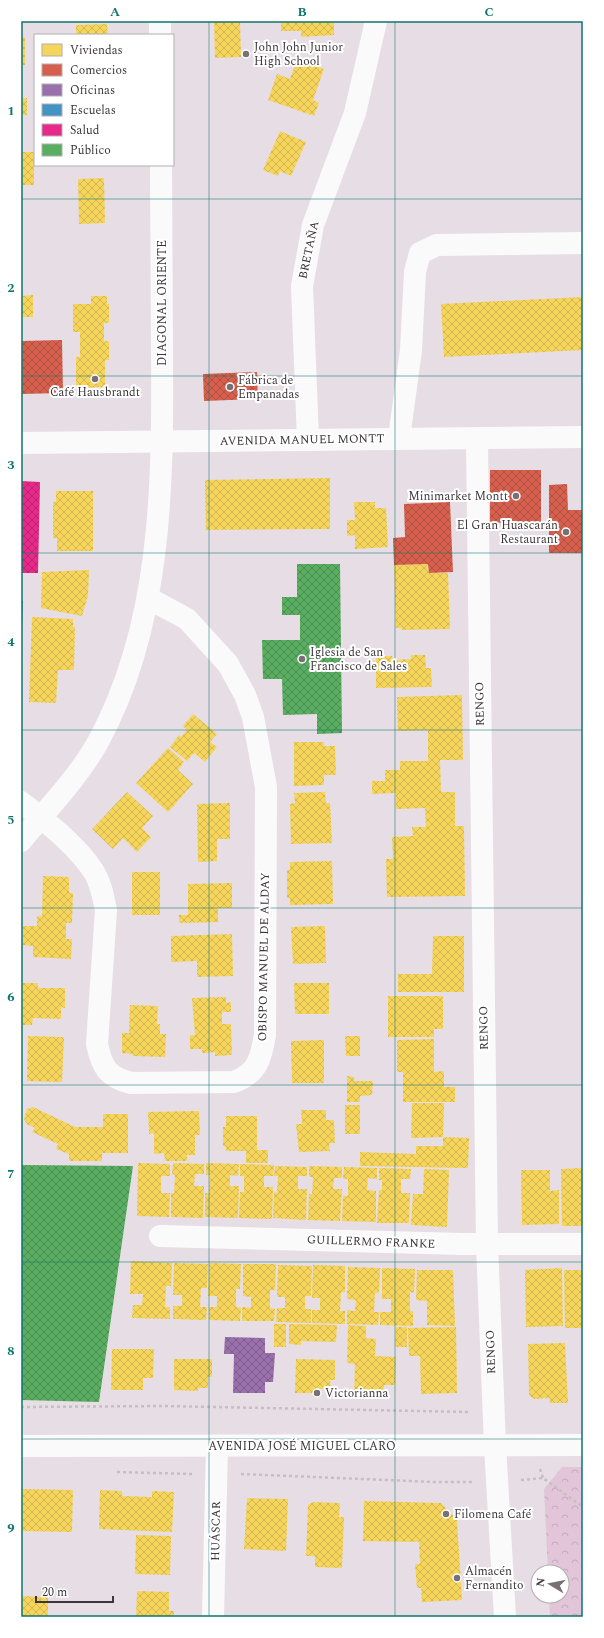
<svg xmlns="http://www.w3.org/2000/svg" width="604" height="1638" font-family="Spectral,serif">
<defs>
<pattern id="park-crowns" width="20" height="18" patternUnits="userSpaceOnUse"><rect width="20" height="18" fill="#e2c5d9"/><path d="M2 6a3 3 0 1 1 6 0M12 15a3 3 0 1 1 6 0" fill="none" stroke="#c3aabb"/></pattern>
<pattern id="homes-cross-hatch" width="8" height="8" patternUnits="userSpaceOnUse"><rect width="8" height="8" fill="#f6d55c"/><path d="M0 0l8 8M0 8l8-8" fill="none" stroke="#d4b751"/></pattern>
<pattern id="shops-cross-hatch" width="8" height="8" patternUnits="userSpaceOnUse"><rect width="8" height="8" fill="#d6604d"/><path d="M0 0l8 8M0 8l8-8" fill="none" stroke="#af5041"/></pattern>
<pattern id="offices-cross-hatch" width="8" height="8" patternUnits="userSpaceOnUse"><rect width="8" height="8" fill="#9970ab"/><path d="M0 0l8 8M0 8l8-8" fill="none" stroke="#7e5d8c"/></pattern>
<pattern id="schools-cross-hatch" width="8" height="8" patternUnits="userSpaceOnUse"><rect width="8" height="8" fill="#4393c3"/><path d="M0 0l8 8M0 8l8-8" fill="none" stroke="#39799f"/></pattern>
<pattern id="health-cross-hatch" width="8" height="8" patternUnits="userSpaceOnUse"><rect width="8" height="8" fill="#e7298a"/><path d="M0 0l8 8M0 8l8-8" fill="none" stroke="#bc2472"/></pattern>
<pattern id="public-cross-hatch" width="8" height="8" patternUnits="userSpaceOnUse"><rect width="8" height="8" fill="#5aae61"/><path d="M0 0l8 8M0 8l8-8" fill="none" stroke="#4c8e51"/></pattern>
</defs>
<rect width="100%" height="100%" fill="#e6dee4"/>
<path fill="url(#park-crowns)" d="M562,1467H583V1617H550L549,1596H562V1572H548L544,1489Z"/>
<g fill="url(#homes-cross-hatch)">
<path d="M214,21H240L241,57L215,58Z"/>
<path d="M281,21H334V35L301,37V31H281Z"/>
<path d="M107,24L108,35H76V25Z"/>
<rect x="21" y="37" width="4" height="28"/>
<path d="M297,59L324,69L313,100L319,103L314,116L268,100L277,74L290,79Z"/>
<rect x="21" y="98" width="6" height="17"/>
<path d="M280,131L306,142L291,176L280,171L278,176L263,170Z"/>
<rect x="21" y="152" width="13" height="33"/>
<path d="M104,178L105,223L79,224L78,179Z"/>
<path d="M33,295V317H21V296Z"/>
<path d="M91,296H107V304H109V323H104V341H109V360H105V387L76,388V357H80V332H73V304H91Z"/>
<path d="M582,297L583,350L444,357L441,304Z"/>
<path d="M330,478V529L206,530L205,480Z"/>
<path d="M56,491H93V551H57V538H53V502H56Z"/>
<path d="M354,502H375V508H386L388,547L355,549V535L347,536V520H355Z"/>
<path d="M428,564L429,573H448L450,629L402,630V628H396L394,565Z"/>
<path d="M89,570L88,596L82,616L41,608L42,572Z"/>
<path d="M32,617L73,619V627H75L74,670H58L56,703L29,702Z"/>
<path d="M411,655H425L426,668H431L432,687L376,688V656H392L393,660L411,659Z"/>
<path d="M462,695L463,760H440L441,792H455V826H464L465,896L387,897L386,859H393L392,837L413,836L412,827H426L425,808L396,809V793L372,794V781H385V770H400V761H428V730L398,731L397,697Z"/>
<path d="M193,714L217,734L210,742L217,747L205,762L194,753L187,761L170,747L179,735L181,737L187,730L183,726Z"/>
<path d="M294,742H324V746H335L336,775H324V785L294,786Z"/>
<path d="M168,748L184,762L178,770L193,784L168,812L136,783Z"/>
<path d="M127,792L153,816L142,828L151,837L137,852L123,838L113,849L92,829Z"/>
<path d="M325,792L326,803H330L332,843L291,844L290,804L295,803L294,793Z"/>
<path d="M230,803V839H217V861L198,862L197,804Z"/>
<path d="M332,861L333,904L290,905V898H287V870H290V862Z"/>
<rect x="132" y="872" width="28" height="43"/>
<path d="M43,876L69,877V893H73L72,923H66V939H72L71,959L33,957V946L23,945V926H37V916H42Z"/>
<path d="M232,883V908H218V922L179,923V915H188V884Z"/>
<path d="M325,926L326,963L293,964L291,927Z"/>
<path d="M232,934L233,976L197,977V961L171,962V936Z"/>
<path d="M433,936H464V992H398V974H432Z"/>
<path d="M21,983H38V988H65V1008L61,1007V1019L33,1018L32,1025H21Z"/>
<path d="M294,983H329V1014H295Z"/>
<path d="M388,996H443V1029H434V1037H388Z"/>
<path d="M226,997V1003L231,1002V1012H222V1024H231L232,1055L215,1056V1052L202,1053V1049H190V1035H195L192,998Z"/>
<path d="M130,1005L158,1006L157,1024H160V1034H166L165,1057L133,1056V1054L122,1053V1033H129Z"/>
<path d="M28,1036L64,1037L62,1082L27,1081Z"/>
<path d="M345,1036H360V1056H346Z"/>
<path d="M434,1039V1072L444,1071V1087H455V1102H403V1072H397V1040Z"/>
<path d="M324,1040V1083H292L291,1041Z"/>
<path d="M347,1076L354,1077V1081H373L372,1095L360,1096V1102H347Z"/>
<path d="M412,1103H444L443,1137L411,1138Z"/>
<rect x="345" y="1105" width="15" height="29"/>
<path d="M33,1107L75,1127H103V1114H128V1153H102V1161H69V1154L56,1149L58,1144L32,1132L35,1128L27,1124L24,1119L27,1109Z"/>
<path d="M301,1110H326V1120H334L335,1143H329L330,1151L299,1152L296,1124H302Z"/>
<path d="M199,1111L200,1135H195V1155H187V1161H165L164,1153L154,1154V1133L149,1134L148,1112Z"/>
<path d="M226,1116H257V1150H268V1163H246V1151H226V1147L223,1146V1127H226Z"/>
<path d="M443,1137L469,1138L468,1168L360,1166V1152L416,1154V1146H443Z"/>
<path d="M138,1163L170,1164V1176H161V1193H170L169,1217L137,1216Z"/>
<path d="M173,1163L204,1164V1174H195L194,1186H204L203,1218L171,1217V1193H174L175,1175L172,1174Z"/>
<path d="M206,1163L239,1164L238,1176L230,1175V1186H239L238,1218L205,1217V1193H209L210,1175H206Z"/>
<path d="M240,1164L274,1165L273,1176H264V1187H273L272,1219L239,1218L240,1192H244V1176H240Z"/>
<path d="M275,1166L307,1167V1176H298V1189H307L306,1220L273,1218L274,1192L277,1193L278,1176H274Z"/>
<path d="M309,1166L342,1167V1178H334L333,1189H342L340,1221L308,1220L309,1194H312L313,1177H309Z"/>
<path d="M344,1167L377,1168V1179L368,1178L367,1190L376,1191V1222L342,1221L343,1196H348V1179H343Z"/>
<path d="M379,1168L411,1169L410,1179H401V1193H410L409,1223H377L379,1190H382V1180H379Z"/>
<path d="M583,1168V1226H562L561,1169Z"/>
<path d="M424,1169L449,1170L447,1227L411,1225L413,1194H423Z"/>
<path d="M521,1170H550V1191L559,1190V1224L522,1225Z"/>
<path d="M131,1261L172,1263L171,1286H166L165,1307H170V1319L132,1318L133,1305H142L143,1294H130Z"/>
<path d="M174,1263L208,1264L207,1288H201L200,1307H207L206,1320L173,1319V1306H182V1295H173Z"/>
<path d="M209,1263L241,1264L240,1289H236V1307L241,1308L240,1321L209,1320V1307H217V1296H208Z"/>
<path d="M243,1264H276L275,1290H270V1308L275,1309L274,1321H242V1307L251,1308V1297L243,1296Z"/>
<path d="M278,1265L312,1266L311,1296H305V1309H311V1323L276,1322L277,1308H285V1297H277Z"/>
<path d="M313,1265L345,1266V1292H341L340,1311H345V1324L312,1323V1310H320V1298H312Z"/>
<path d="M348,1267L380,1268L379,1293H375L374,1312H379L378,1325L347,1324V1310L355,1311L356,1300L347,1299Z"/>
<path d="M382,1268L415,1269L414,1293L410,1292V1311H413V1326L380,1325V1312H391V1299H382Z"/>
<path d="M562,1268L563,1326L526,1327L525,1270Z"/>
<path d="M417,1270H453L455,1326L427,1325V1301L416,1300Z"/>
<path d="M564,1270H583V1328H565Z"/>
<rect x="274" y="1324" width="12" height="23"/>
<path d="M289,1324L337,1325L336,1342L301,1341V1345L289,1344Z"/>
<path d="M348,1325L366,1326V1338L376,1339L375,1356L396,1357L395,1385H384V1398L354,1397L355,1364L347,1363Z"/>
<path d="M396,1327H407V1347H395Z"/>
<path d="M456,1327L457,1393L421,1394L420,1356H409L408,1328Z"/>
<path d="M565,1343L568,1403H550L549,1398L534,1399L529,1395L528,1344Z"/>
<path d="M112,1349H154L153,1378H143V1390H111Z"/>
<path d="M174,1359H212V1377H208V1388H198V1391L174,1390Z"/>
<path d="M296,1359L335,1360V1380H330L331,1389H320V1393H295Z"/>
<path d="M21,1489L73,1490L72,1532L21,1531Z"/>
<path d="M100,1490L122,1491V1496L152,1497V1491L174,1492L172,1532L99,1529Z"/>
<path d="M247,1498L288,1499L286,1551L244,1549Z"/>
<path d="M364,1501L441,1503L457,1520L462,1600L422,1602L421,1588H417L415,1564H420L419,1542L363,1541Z"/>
<path d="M313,1502L340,1503L339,1517H344L342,1568L315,1567V1556H306L308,1505Z"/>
<path d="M136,1535L171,1536L170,1575L135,1574Z"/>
<path d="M137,1591L169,1592V1611H174V1617H136Z"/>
<path d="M21,1596L48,1597V1617H21Z"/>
</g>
<g fill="url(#shops-cross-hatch)">
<path d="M62,340L63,393L21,394V341Z"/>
<path d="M257,372L258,399L204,401L203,374Z"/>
<path d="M490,470H541V522L490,523Z"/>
<path d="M567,484L568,510H583V553H549V485Z"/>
<path d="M450,502L453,572L429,573L428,564L394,565L393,538L405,537L404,504Z"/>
</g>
<path fill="url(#offices-cross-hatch)" d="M225,1337L265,1338V1353H275L273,1382H265V1393H233L234,1354H224Z"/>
<path fill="url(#schools-cross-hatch)" d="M21,601H23L22,626H21Z"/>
<path fill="url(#health-cross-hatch)" d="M21,481L40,482L38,573H21Z"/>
<g fill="url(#public-cross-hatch)">
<path d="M297,564H340L342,733L317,734V714L283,715L282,679H263L262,640H300V615H282V597H297Z"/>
<path d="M21,1165L133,1166L99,1402L21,1400Z"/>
</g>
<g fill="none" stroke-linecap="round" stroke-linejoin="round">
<g stroke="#c3c0c2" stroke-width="2.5" stroke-dasharray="3 3" stroke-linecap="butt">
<path d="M21,1407L163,1406L469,1412"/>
<path d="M540,1469L543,1478"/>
<path d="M117,1472L192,1474"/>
<path d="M241,1474L433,1482H474"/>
<path d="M521,1480L543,1478L583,1507"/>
<path d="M579,1617L583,1614"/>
</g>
<g stroke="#fbfafb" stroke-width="22">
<path d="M399,438L411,350L415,272L420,253L437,245L583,243"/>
<path d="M477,439L487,1244L495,1446L505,1617"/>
<path d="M308,440L302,286L313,225L355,113L376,21"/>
<path d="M21,802C45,821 77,845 94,872C101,883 103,897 106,910L97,1044C102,1067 107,1077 131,1083L234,1082C258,1073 261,1058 265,1035L266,787L253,717L245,695L228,664L187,619L148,598"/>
<path d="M160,1236L462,1244H583"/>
<path d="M21,1446L583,1445"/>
<path d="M213,1617L217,1446"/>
</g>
<g stroke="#fbfafb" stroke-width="22">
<path d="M160,21V35"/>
<path d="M21,443L583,437"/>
<path d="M21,841C47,809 78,778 98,742C162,625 163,484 162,355C162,291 161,228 161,165"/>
</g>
</g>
<path fill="none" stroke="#0f766e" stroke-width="1" stroke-opacity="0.55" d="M209,21V1617M395,21V1617M21,199H583M21,376H583M21,553H583M21,730H583M21,908H583M21,1085H583M21,1262H583M21,1439H583"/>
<g fill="#777175" stroke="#fff" stroke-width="1.5">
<circle cx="246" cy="54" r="4"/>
<circle cx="95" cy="379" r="4"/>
<circle cx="230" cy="387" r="4"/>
<circle cx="516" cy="496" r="4"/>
<circle cx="566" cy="532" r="4"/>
<circle cx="302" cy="659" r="4"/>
<circle cx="317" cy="1393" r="4"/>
<circle cx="446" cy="1514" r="4"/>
<circle cx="457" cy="1578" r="4"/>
</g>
<g text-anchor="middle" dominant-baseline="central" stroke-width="4" stroke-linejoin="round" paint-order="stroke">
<g font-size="12" fill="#3b3639" stroke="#fff" text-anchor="start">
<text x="254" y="47">John John Junior<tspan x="254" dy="14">High School</tspan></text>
<text x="238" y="380">Fábrica de<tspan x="238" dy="14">Empanadas</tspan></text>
<text x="95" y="392" text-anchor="middle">Café Hausbrandt</text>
<text x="508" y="496" text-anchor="end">Minimarket Montt</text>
<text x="558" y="525" text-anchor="end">El Gran Huascarán<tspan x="558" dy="14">Restaurant</tspan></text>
<text x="310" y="652">Iglesia de San<tspan x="310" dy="14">Francisco de Sales</tspan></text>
<text x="325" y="1393">Victorianna</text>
<text x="454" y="1514">Filomena Café</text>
<text x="465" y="1571">Almacén<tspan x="465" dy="14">Fernandito</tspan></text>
</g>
<g font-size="12" fill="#3b3639" stroke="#fff">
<text transform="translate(309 250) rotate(-78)">BRETAÑA</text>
<text transform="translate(162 303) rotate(-90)">DIAGONAL ORIENTE</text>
<text transform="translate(302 440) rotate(-1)">AVENIDA MANUEL MONTT</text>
<text transform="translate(480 704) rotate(-91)">RENGO</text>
<text transform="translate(264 957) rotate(-89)">OBISPO MANUEL DE ALDAY</text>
<text transform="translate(484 1028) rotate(-91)">RENGO</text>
<text transform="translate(371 1242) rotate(2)">GUILLERMO FRANKE</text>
<text transform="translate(491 1352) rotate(-92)">RENGO</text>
<text x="302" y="1446">AVENIDA JOSÉ MIGUEL CLARO</text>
<text transform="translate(216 1531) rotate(-89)">HUÁSCAR</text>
</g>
</g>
<rect width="604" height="1638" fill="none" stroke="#ffffff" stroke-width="44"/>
<rect x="34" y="34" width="140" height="132" fill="#ffffff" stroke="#b1afb0"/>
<rect x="42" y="44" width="20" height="12" fill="#f6d55c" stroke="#b1afb0"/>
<text x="70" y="54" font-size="12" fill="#3b3639">Viviendas</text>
<rect x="42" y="64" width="20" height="12" fill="#d6604d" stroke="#b1afb0"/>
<text x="70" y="74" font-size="12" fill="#3b3639">Comercios</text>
<rect x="42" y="84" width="20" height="12" fill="#9970ab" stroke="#b1afb0"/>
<text x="70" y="94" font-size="12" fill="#3b3639">Oficinas</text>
<rect x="42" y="104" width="20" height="12" fill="#4393c3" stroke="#b1afb0"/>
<text x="70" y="114" font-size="12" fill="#3b3639">Escuelas</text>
<rect x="42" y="124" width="20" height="12" fill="#e7298a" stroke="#b1afb0"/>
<text x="70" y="134" font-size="12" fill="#3b3639">Salud</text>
<rect x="42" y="144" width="20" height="12" fill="#5aae61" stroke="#b1afb0"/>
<text x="70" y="154" font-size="12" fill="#3b3639">Público</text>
<g transform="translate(550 1584) rotate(280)"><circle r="19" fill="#ffffff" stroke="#b1afb0"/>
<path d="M0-3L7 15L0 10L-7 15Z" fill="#777175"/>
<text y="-6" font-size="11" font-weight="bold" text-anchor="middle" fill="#3b3639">N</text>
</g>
<path d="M36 1596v6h77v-6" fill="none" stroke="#3b3639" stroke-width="2"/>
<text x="42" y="1596" font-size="12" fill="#3b3639" stroke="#ffffff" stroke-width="3" paint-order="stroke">20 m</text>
<rect x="22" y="22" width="560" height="1594" fill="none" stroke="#0f766e" stroke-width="1.5"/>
<g font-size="13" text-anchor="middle" font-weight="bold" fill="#0f766e">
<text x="115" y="16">A</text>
<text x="302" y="16">B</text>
<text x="489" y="16">C</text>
<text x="11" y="115">1</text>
<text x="11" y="292">2</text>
<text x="11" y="469">3</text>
<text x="11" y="646">4</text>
<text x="11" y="824">5</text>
<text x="11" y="1001">6</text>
<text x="11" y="1178">7</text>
<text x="11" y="1355">8</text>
<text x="11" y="1532">9</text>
</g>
</svg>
